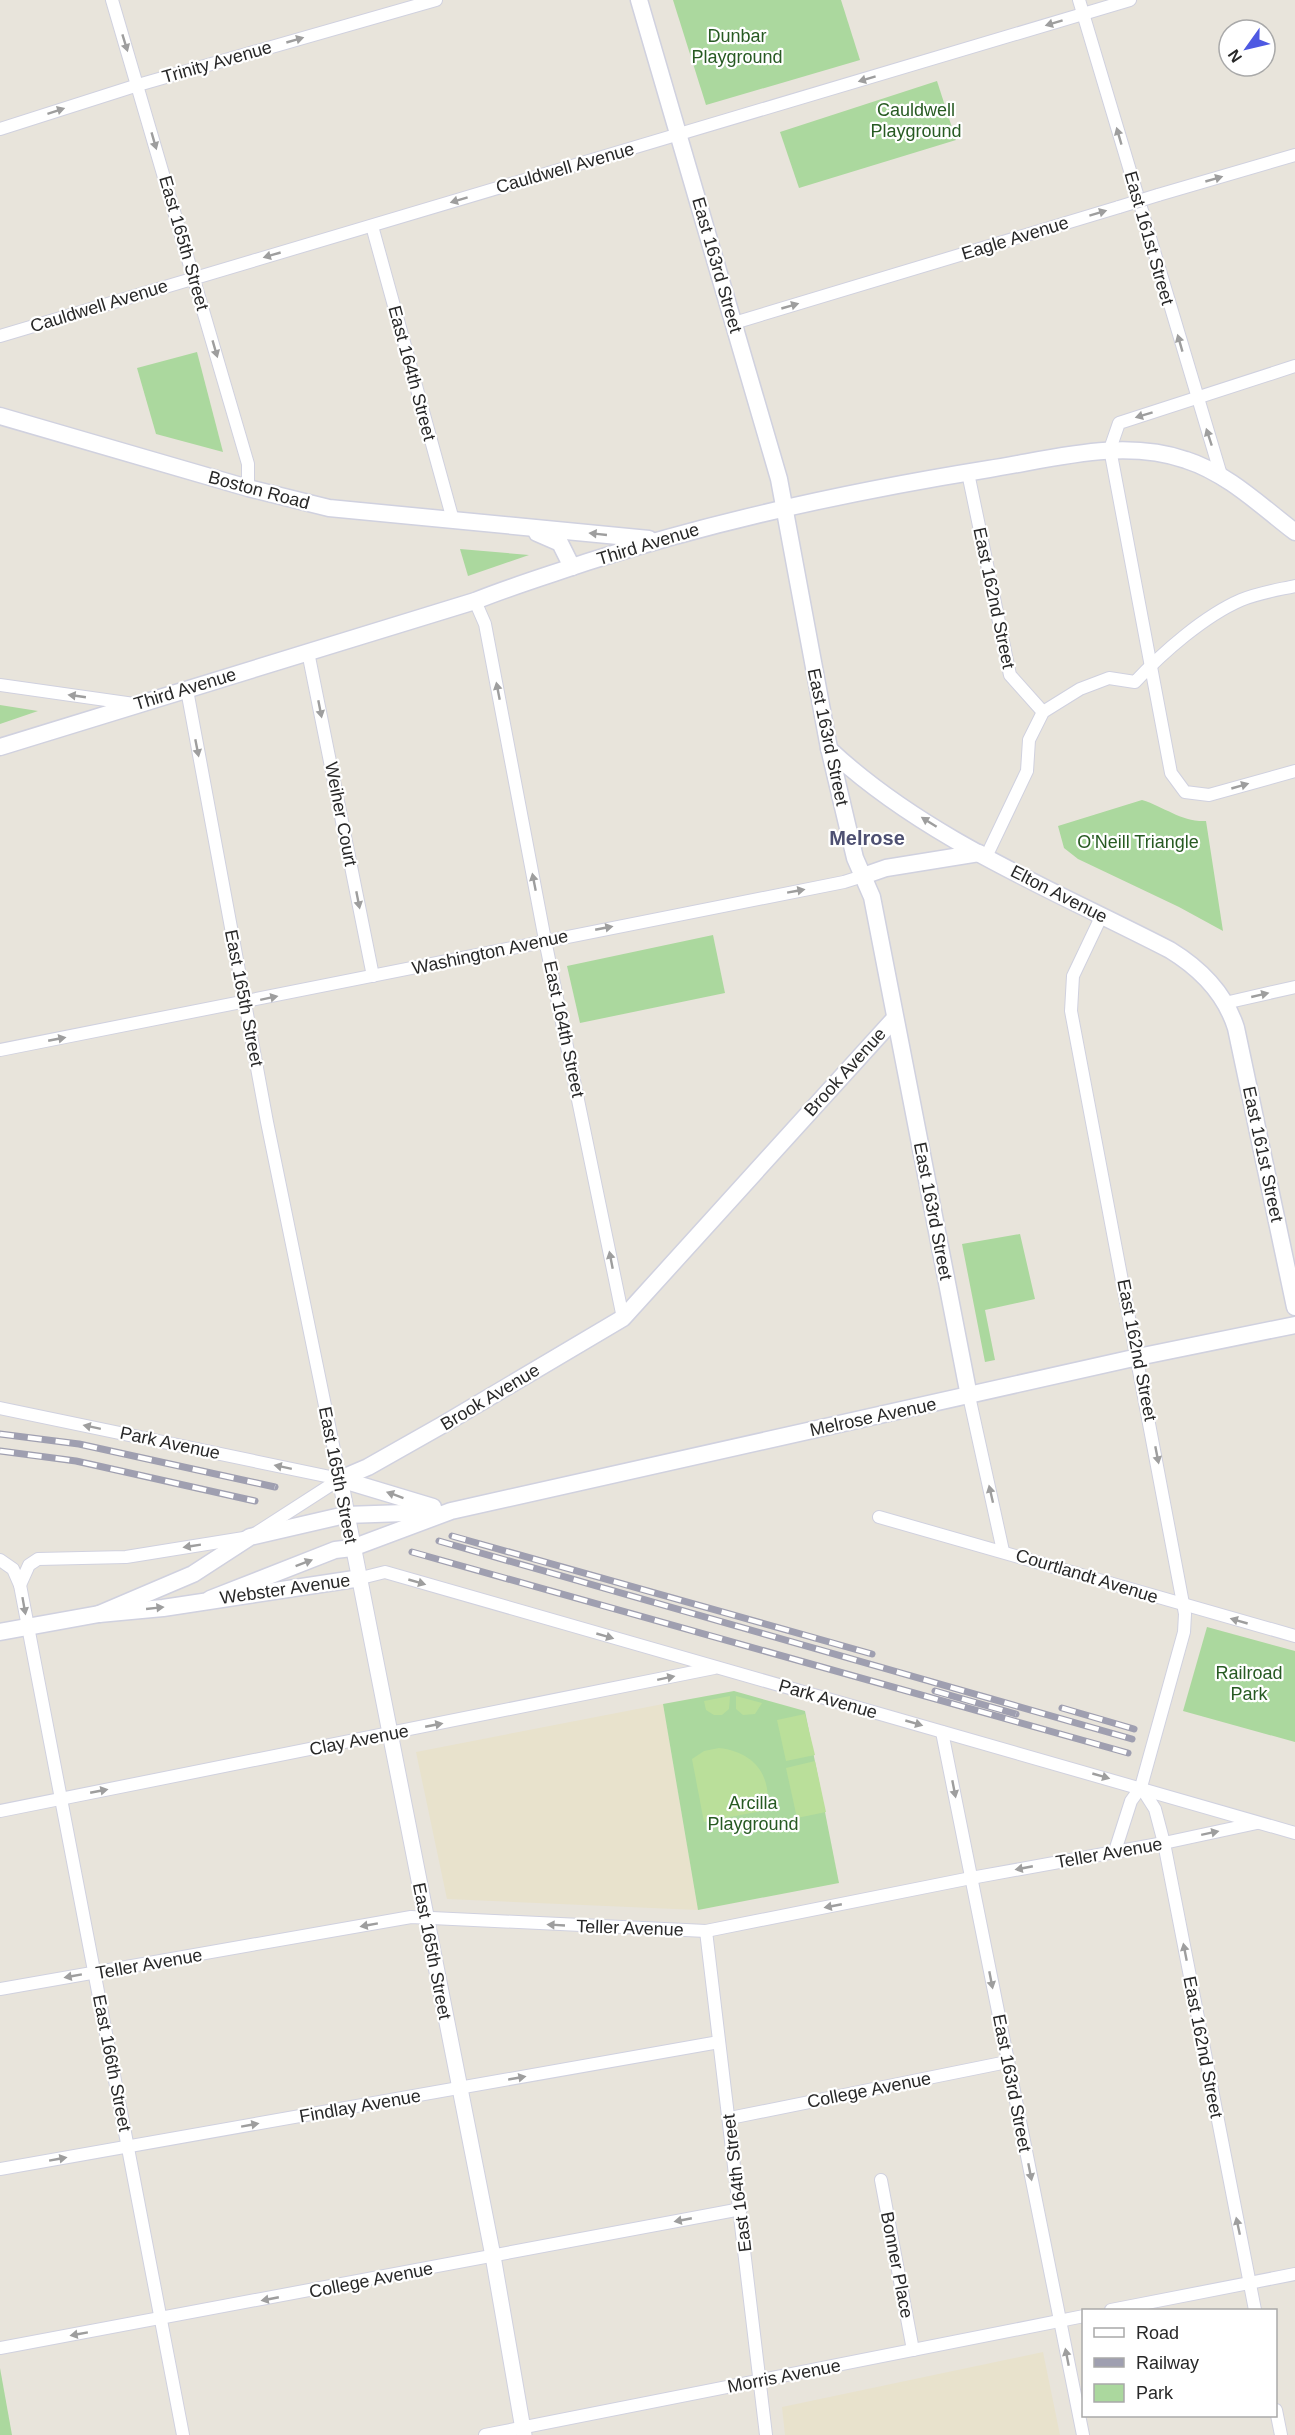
<svg xmlns="http://www.w3.org/2000/svg" width="1295" height="2435" font-family="Helvetica,sans-serif">
<rect width="100%" height="100%" fill="#e8e4db"/>
<g fill="#e8e2cc">
<path d="M663,1704L698,1910L447,1899L416,1752Z"/>
<path d="M1043,2352L1060,2435H785L782,2407Z"/>
</g>
<g fill="#abd89e">
<path d="M673,0H841L860,60L706,105Z"/>
<path d="M937,81L956,140L799,188L780,132Z"/>
<path d="M197,352L223,452L156,434L137,368Z"/>
<path d="M460,549L529,555L468,576Z"/>
<path d="M0,705L38,711L0,724Z"/>
<path d="M1142,800C1165,807 1181,822 1206,821L1223,931L1179,907L1078,859L1064,848L1058,826Z"/>
<path d="M713,935L725,993L580,1023L567,966Z"/>
<path d="M1020,1234L1035,1299L985,1310L995,1360L985,1362L962,1244Z"/>
<path d="M1207,1627L1295,1651V1742L1183,1711Z"/>
<path d="M734,1691L805,1711L839,1883L698,1910L663,1704Z"/>
<path d="M0,2368L12,2435H0Z"/>
</g>
<g fill="#badf9a">
<path d="M730,1696L729,1709L722,1715H714L706,1710L704,1701Z"/>
<path d="M736,1696L762,1703L755,1714L743,1715L736,1709Z"/>
<path d="M805,1714L815,1755L786,1761L777,1720Z"/>
<path d="M719,1748C754,1752 772,1775 767,1810L704,1822L692,1759L704,1751Z"/>
<path d="M815,1761L826,1812L797,1818L786,1768Z"/>
</g>
<g fill="none" stroke-linecap="round" stroke-linejoin="round">
<g stroke="#d0d1df" stroke-width="14">
<g id="minor">
<path d="M112,0L248,464V488"/>
<path d="M1079,0L1221,475"/>
<path d="M0,129L138,85L436,0"/>
<path d="M1158,195L1295,155"/>
<path d="M372,226L453,520"/>
<path d="M734,323L1119,207"/>
<path d="M0,336L1130,0"/>
<path d="M1295,366L1119,423L1110,449L1171,773L1185,792L1209,795L1295,771"/>
<path d="M968,473L1010,675L1043,712"/>
<path d="M475,601L485,624L545,940L623,1318"/>
<path d="M308,652L373,976"/>
<path d="M0,685L134,704"/>
<path d="M187,690L267,1122L340,1479"/>
<path d="M986,857L1027,771L1029,740L1043,712L1080,689L1109,678L1135,682C1162,653 1204,616 1241,600C1258,593 1277,590 1295,586"/>
<path d="M1102,915L1073,976L1071,1011L1185,1614L1184,1632L1141,1787L1131,1801L1115,1851"/>
<path d="M1225,1003L1295,987"/>
<path d="M0,1050L844,882L863,876"/>
<path d="M969,1396L1003,1551"/>
<path d="M0,1408L340,1479"/>
<path d="M879,1517L1295,1636"/>
<path d="M0,1560L13,1569L20,1585L183,2435"/>
<path d="M361,1578L385,1572L1295,1833"/>
<path d="M20,1585L29,1565L38,1559L126,1557L250,1537L340,1479"/>
<path d="M942,1732L1083,2435"/>
<path d="M1141,1787L1155,1809L1164,1843L1255,2310"/>
<path d="M0,1811L714,1668"/>
<path d="M706,1931L766,2435"/>
<path d="M0,1989L411,1917L706,1931L971,1878L1164,1843L1257,1823"/>
<path d="M730,2118L1007,2062"/>
<path d="M0,2169L719,2042"/>
<path d="M881,2180L913,2350"/>
<path d="M1111,2310L1295,2274"/>
<path d="M0,2348L741,2209"/>
<path d="M1276,2410L1281,2435"/>
<path d="M485,2435L1084,2316"/>
</g>
</g>
<g stroke="#d0d1df" stroke-width="17">
<path id="tertiary" d="M340,1479L493,2256L524,2435"/>
</g>
<g stroke="#d0d1df" stroke-width="19">
<g id="secondary">
<path d="M639,0L779,479L829,748L855,858L872,897L969,1396"/>
<path d="M0,416L248,488L329,508L649,539"/>
<path d="M537,533L560,543L572,567"/>
<path d="M0,747L475,601C512,586 549,575 587,562C718,520 852,491 989,469C1053,459 1122,438 1186,460C1227,473 1261,506 1295,532"/>
<path d="M829,749C925,839 1054,890 1170,950C1201,969 1225,993 1236,1028L1295,1307"/>
<path d="M863,876L886,868L979,853"/>
<path d="M340,1479L368,1467L444,1424L623,1318L895,1018"/>
<path d="M340,1479L433,1507"/>
<path d="M210,1599L335,1550L352,1548L451,1511L1138,1357L1295,1325"/>
<path d="M99,1614L193,1574L250,1537L345,1515L435,1512"/>
<path d="M0,1632L99,1614L163,1608L361,1578"/>
</g>
</g>
<use href="#minor" stroke="#fff" stroke-width="12"/>
<use href="#tertiary" stroke="#fff" stroke-width="15"/>
<use href="#secondary" stroke="#fff" stroke-width="16"/>
<g stroke="#9f9fb0" stroke-width="7">
<g id="rail">
<path d="M0,1434L79,1444L275,1487"/>
<path d="M0,1451L76,1461L255,1501"/>
<path d="M452,1536L872,1654"/>
<path d="M439,1541L1132,1739"/>
<path d="M412,1552L1128,1753"/>
<path d="M935,1691L1016,1714"/>
<path d="M1062,1708L1134,1729"/>
</g>
</g>
<use href="#rail" stroke="#fff" stroke-width="4.5" stroke-dasharray="14" stroke-linecap="butt"/>
<g stroke="#d0d1df" stroke-width="14" stroke-linecap="butt">
<path id="minor-bridge" d="M1119,207L1158,195"/>
</g>
<use href="#minor-bridge" stroke="#fff" stroke-width="12"/>
</g>
<defs><path id="oneway-solid" d="M-6-.8H1V-3.2L6.5 0L1 3.2V.8H-6Z" transform="scale(1.5)"/></defs>
<g fill="#9e9e9e">
<use href="#oneway-solid" transform="translate(1054 23) rotate(163)"/>
<use href="#oneway-solid" transform="translate(295 40) rotate(-16)"/>
<use href="#oneway-solid" transform="translate(125 43) rotate(73)"/>
<use href="#oneway-solid" transform="translate(867 79) rotate(163)"/>
<use href="#oneway-solid" transform="translate(56 111) rotate(-18)"/>
<use href="#oneway-solid" transform="translate(1119 136) rotate(-106)"/>
<use href="#oneway-solid" transform="translate(154 141) rotate(74)"/>
<use href="#oneway-solid" transform="translate(1214 179) rotate(-16)"/>
<use href="#oneway-solid" transform="translate(459 200) rotate(163)"/>
<use href="#oneway-solid" transform="translate(1098 213) rotate(-17)"/>
<use href="#oneway-solid" transform="translate(272 255) rotate(164)"/>
<use href="#oneway-solid" transform="translate(790 306) rotate(-16)"/>
<use href="#oneway-solid" transform="translate(1180 343) rotate(-106)"/>
<use href="#oneway-solid" transform="translate(215 349) rotate(74)"/>
<use href="#oneway-solid" transform="translate(1144 415) rotate(163)"/>
<use href="#oneway-solid" transform="translate(1209 437) rotate(-108)"/>
<use href="#oneway-solid" transform="translate(598 534) rotate(-174)"/>
<use href="#oneway-solid" transform="translate(498 691) rotate(-101)"/>
<use href="#oneway-solid" transform="translate(77 696) rotate(-172)"/>
<use href="#oneway-solid" transform="translate(320 709) rotate(79)"/>
<use href="#oneway-solid" transform="translate(197 748) rotate(79)"/>
<use href="#oneway-solid" transform="translate(1240 786) rotate(-16)"/>
<use href="#oneway-solid" transform="translate(929 822) rotate(-148)"/>
<use href="#oneway-solid" transform="translate(534 882) rotate(-101)"/>
<use href="#oneway-solid" transform="translate(796 891) rotate(-10)"/>
<use href="#oneway-solid" transform="translate(358 900) rotate(79)"/>
<use href="#oneway-solid" transform="translate(604 928) rotate(-11)"/>
<use href="#oneway-solid" transform="translate(1260 995) rotate(-13)"/>
<use href="#oneway-solid" transform="translate(269 998) rotate(-12)"/>
<use href="#oneway-solid" transform="translate(57 1039) rotate(-11)"/>
<use href="#oneway-solid" transform="translate(611 1260) rotate(-101)"/>
<use href="#oneway-solid" transform="translate(92 1427) rotate(-168)"/>
<use href="#oneway-solid" transform="translate(1157 1455) rotate(79)"/>
<use href="#oneway-solid" transform="translate(283 1467) rotate(-168)"/>
<use href="#oneway-solid" transform="translate(991 1494) rotate(-103)"/>
<use href="#oneway-solid" transform="translate(395 1495) rotate(-160)"/>
<use href="#oneway-solid" transform="translate(192 1546) rotate(171)"/>
<use href="#oneway-solid" transform="translate(304 1563) rotate(-21)"/>
<use href="#oneway-solid" transform="translate(417 1582) rotate(16)"/>
<use href="#oneway-solid" transform="translate(24 1606) rotate(80)"/>
<use href="#oneway-solid" transform="translate(155 1608) rotate(-6)"/>
<use href="#oneway-solid" transform="translate(1239 1621) rotate(-164)"/>
<use href="#oneway-solid" transform="translate(605 1636) rotate(16)"/>
<use href="#oneway-solid" transform="translate(666 1678) rotate(-12)"/>
<use href="#oneway-solid" transform="translate(914 1723) rotate(16)"/>
<use href="#oneway-solid" transform="translate(434 1725) rotate(-11)"/>
<use href="#oneway-solid" transform="translate(1101 1776) rotate(16)"/>
<use href="#oneway-solid" transform="translate(954 1789) rotate(79)"/>
<use href="#oneway-solid" transform="translate(99 1791) rotate(-11)"/>
<use href="#oneway-solid" transform="translate(1210 1833) rotate(-12)"/>
<use href="#oneway-solid" transform="translate(1024 1868) rotate(169)"/>
<use href="#oneway-solid" transform="translate(833 1906) rotate(169)"/>
<use href="#oneway-solid" transform="translate(369 1925) rotate(170)"/>
<use href="#oneway-solid" transform="translate(556 1925) rotate(-177)"/>
<use href="#oneway-solid" transform="translate(1185 1952) rotate(-101)"/>
<use href="#oneway-solid" transform="translate(73 1976) rotate(170)"/>
<use href="#oneway-solid" transform="translate(991 1980) rotate(79)"/>
<use href="#oneway-solid" transform="translate(517 2078) rotate(-10)"/>
<use href="#oneway-solid" transform="translate(250 2125) rotate(-10)"/>
<use href="#oneway-solid" transform="translate(58 2159) rotate(-10)"/>
<use href="#oneway-solid" transform="translate(1030 2172) rotate(79)"/>
<use href="#oneway-solid" transform="translate(683 2220) rotate(169)"/>
<use href="#oneway-solid" transform="translate(1238 2226) rotate(-102)"/>
<use href="#oneway-solid" transform="translate(270 2299) rotate(169)"/>
<use href="#oneway-solid" transform="translate(79 2334) rotate(170)"/>
<use href="#oneway-solid" transform="translate(1067 2357) rotate(-101)"/>
</g>
<g text-anchor="middle" dominant-baseline="central" stroke-width="4.5" stroke-linejoin="round" paint-order="stroke">
<g font-size="18" fill="#275a22" stroke="#fff">
<text x="737" y="36">Dunbar<tspan x="737" dy="21">Playground</tspan></text>
<text x="916" y="110">Cauldwell<tspan x="916" dy="21">Playground</tspan></text>
<text x="1138" y="842">O'Neill Triangle</text>
<text x="1249" y="1673">Railroad<tspan x="1249" dy="21">Park</tspan></text>
<text x="753" y="1803">Arcilla<tspan x="753" dy="21">Playground</tspan></text>
</g>
<g font-size="18" fill="#282828" stroke="#fff">
<text transform="translate(217 62) rotate(-16)">Trinity Avenue</text>
<text transform="translate(565 168) rotate(-16)">Cauldwell Avenue</text>
<text transform="translate(1015 238) rotate(-17)">Eagle Avenue</text>
<text transform="translate(1149 238) rotate(74)">East 161st Street</text>
<text transform="translate(184 243) rotate(74)">East 165th Street</text>
<text transform="translate(717 265) rotate(74)">East 163rd Street</text>
<text transform="translate(99 306) rotate(-17)">Cauldwell Avenue</text>
<text transform="translate(412 373) rotate(75)">East 164th Street</text>
<text transform="translate(259 490) rotate(15)">Boston Road</text>
<text transform="translate(648 544) rotate(-17)">Third Avenue</text>
<text transform="translate(994 598) rotate(78)">East 162nd Street</text>
<text transform="translate(185 689) rotate(-17)">Third Avenue</text>
<text transform="translate(828 737) rotate(78)">East 163rd Street</text>
<text transform="translate(341 814) rotate(79)">Weiher Court</text>
<text transform="translate(1059 894) rotate(27)">Elton Avenue</text>
<text transform="translate(490 952) rotate(-12)">Washington Avenue</text>
<text transform="translate(244 998) rotate(79)">East 165th Street</text>
<text transform="translate(564 1029) rotate(78)">East 164th Street</text>
<text transform="translate(845 1072) rotate(-48)">Brook Avenue</text>
<text transform="translate(1263 1154) rotate(78)">East 161st Street</text>
<text transform="translate(933 1211) rotate(79)">East 163rd Street</text>
<text transform="translate(1137 1350) rotate(79)">East 162nd Street</text>
<text transform="translate(490 1397) rotate(-31)">Brook Avenue</text>
<text transform="translate(873 1417) rotate(-12)">Melrose Avenue</text>
<text transform="translate(170 1443) rotate(12)">Park Avenue</text>
<text transform="translate(338 1475) rotate(79)">East 165th Street</text>
<text transform="translate(1087 1576) rotate(17)">Courtlandt Avenue</text>
<text transform="translate(285 1589) rotate(-8)">Webster Avenue</text>
<text transform="translate(828 1699) rotate(16)">Park Avenue</text>
<text transform="translate(359 1740) rotate(-11)">Clay Avenue</text>
<text transform="translate(1109 1853) rotate(-10)">Teller Avenue</text>
<text transform="translate(630 1928) rotate(2)">Teller Avenue</text>
<text transform="translate(432 1951) rotate(79)">East 165th Street</text>
<text transform="translate(149 1964) rotate(-10)">Teller Avenue</text>
<text transform="translate(1203 2047) rotate(79)">East 162nd Street</text>
<text transform="translate(112 2063) rotate(79)">East 166th Street</text>
<text transform="translate(1012 2083) rotate(79)">East 163rd Street</text>
<text transform="translate(869 2090) rotate(-11)">College Avenue</text>
<text transform="translate(360 2106) rotate(-10)">Findlay Avenue</text>
<text transform="translate(737 2183) rotate(-97)">East 164th Street</text>
<text transform="translate(897 2265) rotate(79)">Bonner Place</text>
<text transform="translate(371 2280) rotate(-11)">College Avenue</text>
<text transform="translate(784 2376) rotate(-11)">Morris Avenue</text>
</g>
<g font-size="20" font-weight="bold" fill="#4e5072" stroke="#fff">
<text x="867" y="838">Melrose</text>
</g>
</g>
<rect x="1082" y="2309" width="195" height="108" fill="#ffffff" stroke="#a9a9a9" stroke-width="1.5"/>
<rect x="1094" y="2328" width="30" height="9" fill="#ffffff" stroke="#a9a9a9" stroke-width="1.5"/>
<text x="1136" y="2339" font-size="18" fill="#282828">Road</text>
<rect x="1094" y="2358" width="30" height="9" fill="#9f9fb0" stroke="#a9a9a9" stroke-width="1.5"/>
<text x="1136" y="2369" font-size="18" fill="#282828">Railway</text>
<rect x="1094" y="2384" width="30" height="18" fill="#abd89e" stroke="#a9a9a9" stroke-width="1.5"/>
<text x="1136" y="2399" font-size="18" fill="#282828">Park</text>
<g transform="translate(1247 48) rotate(236)"><circle r="28" fill="#ffffff" stroke="#a9a9a9" stroke-width="1.5"/>
<path d="M0-4.5L10 22L0 15L-10 22Z" fill="#4e59e2"/>
<text y="-9" font-size="16" font-weight="bold" text-anchor="middle" fill="#282828">N</text>
</g>
</svg>
